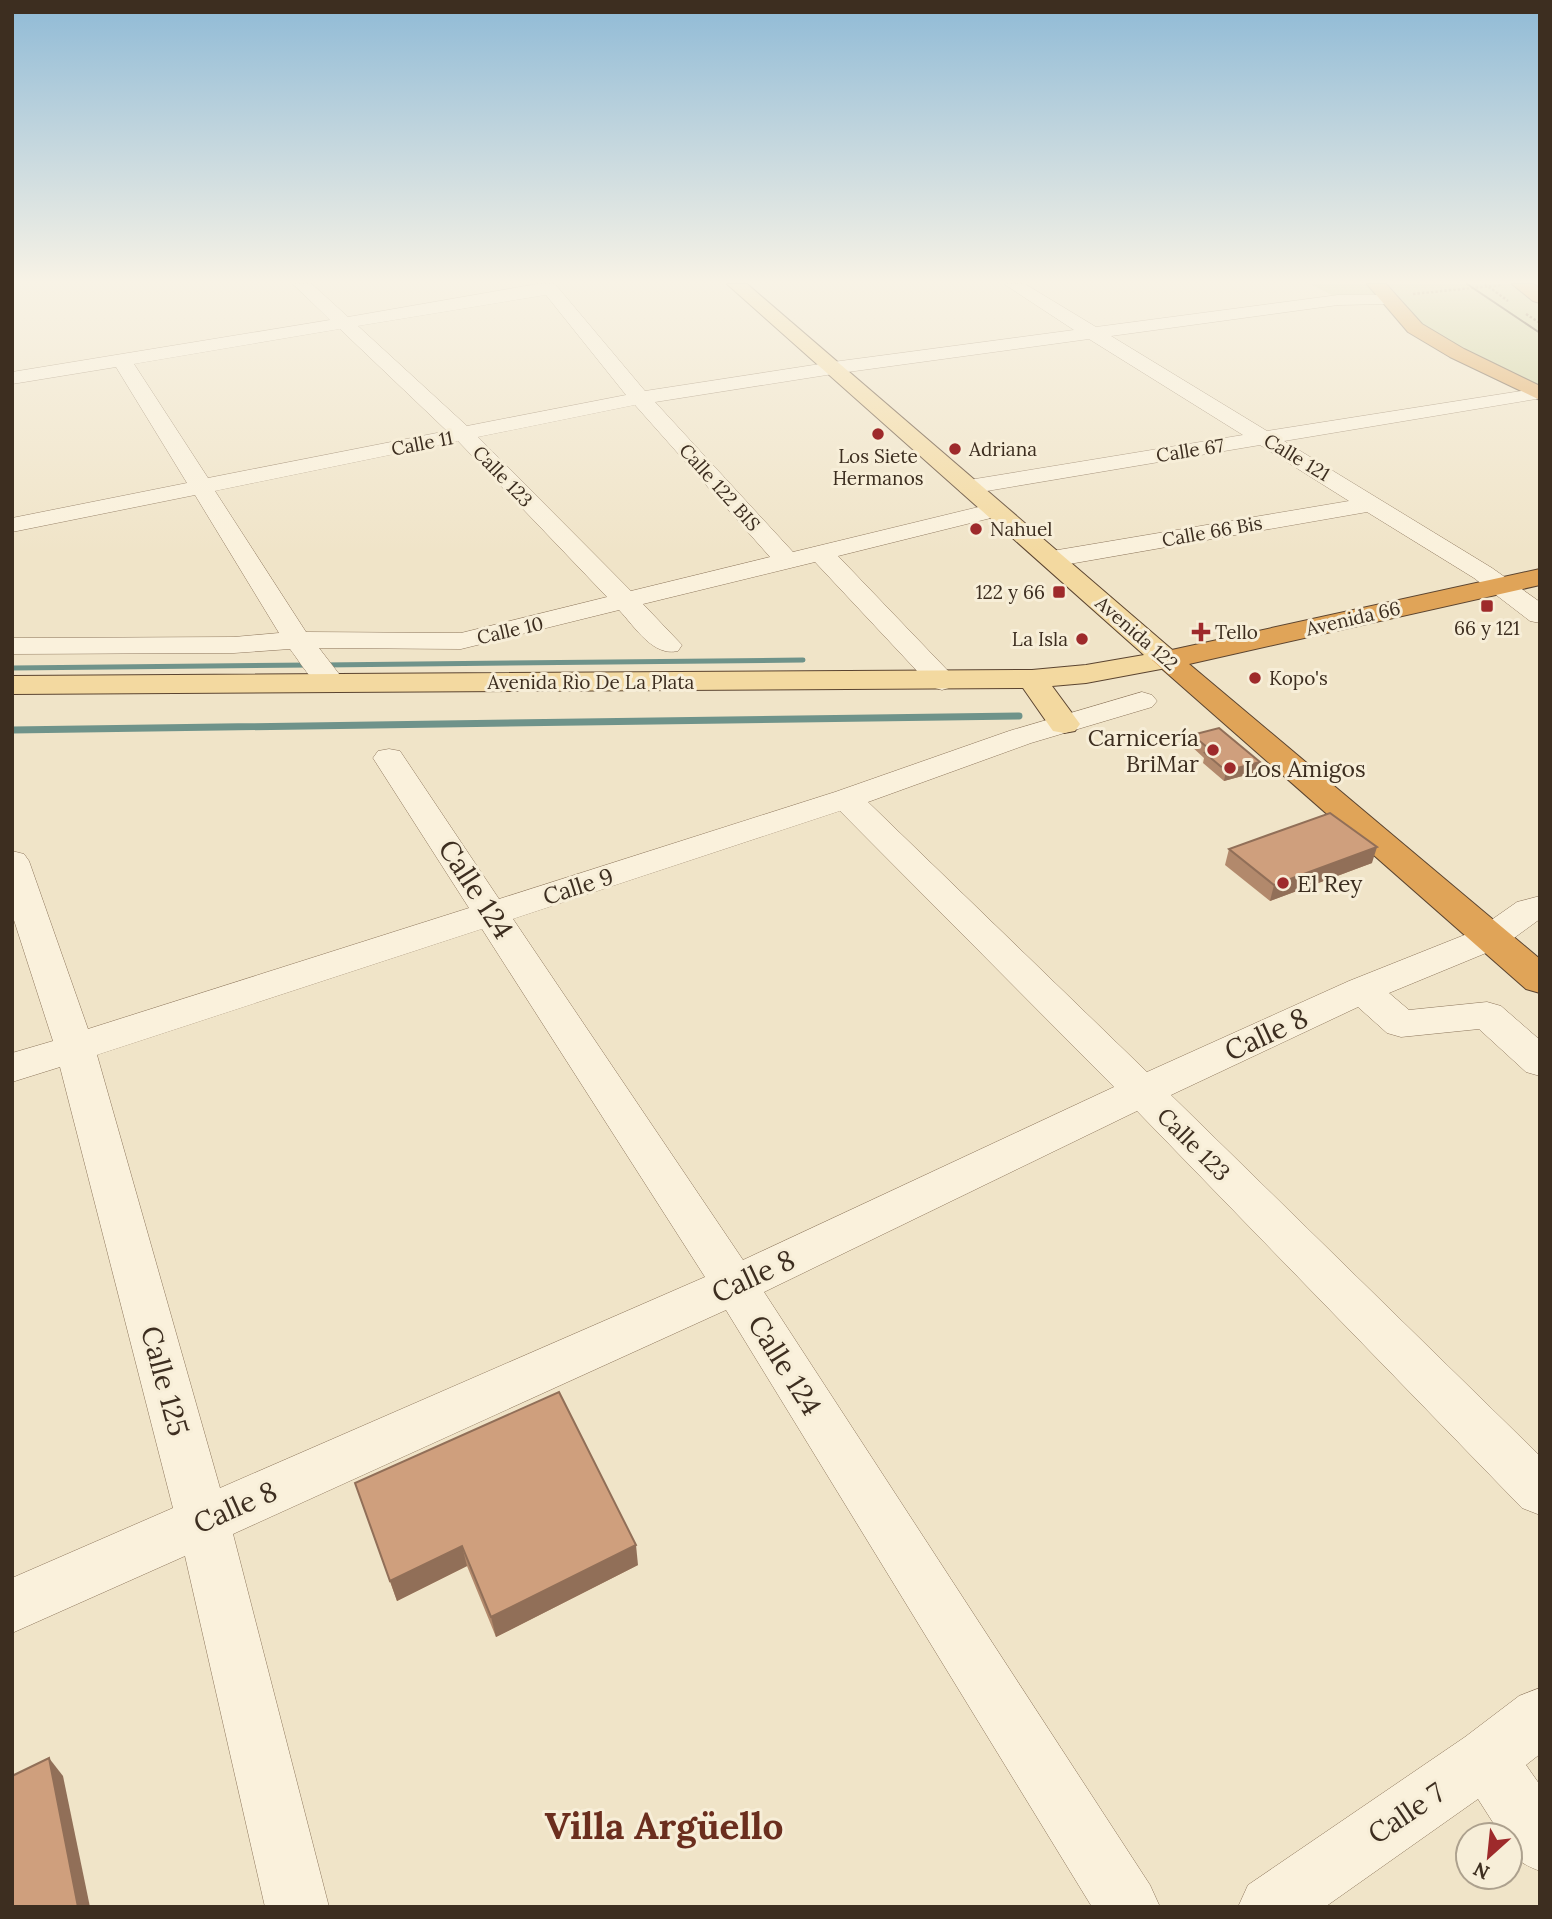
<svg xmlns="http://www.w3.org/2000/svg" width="1552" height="1919" font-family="Lora,serif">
<rect width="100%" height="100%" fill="#f0e4c8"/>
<g fill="#c9cf9b">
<path d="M1310,284H1370L1377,294L1332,295Z"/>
<path d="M1388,284H1510L1540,303V388L1466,351L1425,327Z"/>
</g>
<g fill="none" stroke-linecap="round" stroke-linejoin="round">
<g stroke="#6f938a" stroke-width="5">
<path d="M323,665L803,660"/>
<path d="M12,668L310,665"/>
</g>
<path stroke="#6f938a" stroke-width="7" d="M12,730L1019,716"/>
<g stroke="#8d765c" stroke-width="1">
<g id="minor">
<path d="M293,284H312L348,317L537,284H555L645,391L833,362L1074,330L1004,284H1025L1096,327L1338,295H1394L1397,299L1394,303L1388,304L1338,305L1111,336L1267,431L1540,388V398L1536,399L1284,441L1492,568L1540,602V623L1530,621L1474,578L1367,512L1052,567L1043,564L1039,559L1043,554L1052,551L1349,501L1260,445L969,494L961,492L957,487L961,482L969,480L1243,435L1089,339L833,374L655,402L793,552L995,503L1003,505L1007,510L1003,515L838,556L952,675L956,681L952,687L942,690L932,687L815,562L643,604L682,645L678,651C653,657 635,627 619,610L461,649L319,648L346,683L342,689C317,695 304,667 290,649L234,653L12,654V638L234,637L279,633L195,495L12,532V518L187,483L116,367L12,384V372L330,320ZM546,295L626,395L467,426L358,326ZM340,329L447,431L208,478L134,364ZM635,405L770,557L631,591L478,437ZM458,441L607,597L461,633L306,632L215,491Z"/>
<path d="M1142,692L1152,695L1157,701L1152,707L1031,743L868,802L1147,1072L1349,981L1477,930L1517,902L1540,896V919L1503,946L1389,993L1409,1010L1487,1002L1501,1006L1540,1040V1076L1526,1072L1479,1029L1401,1037L1387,1033L1358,1007L1171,1095L1540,1456V1515L1522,1508L1137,1111L764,1292L1150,1885L1160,1907H1092L726,1310L233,1534L329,1907H265L185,1556L12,1633V1578L173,1508L60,1067L12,1082V1053L53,1041L12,914V851L24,854L29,861L88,1029L469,908L373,758L378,751L389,749L400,751L499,899L835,792L1009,731ZM840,811L1114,1087L743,1260L513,919ZM482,929L705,1277L220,1488L97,1055Z"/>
<path d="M1540,1688V1754L1526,1765L1540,1785V1871C1520,1863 1510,1858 1510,1835H1501L1478,1799L1325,1907H1238L1248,1885L1465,1737L1519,1696Z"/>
</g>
</g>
<g stroke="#5b4430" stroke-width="2">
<path id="major" d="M727,284H747L1177,654L1182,660L1177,666L1086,683L1052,686L1080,724L1075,731L1064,733L1053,731L1023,688L12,694V676L1032,670L1086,665L1144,655Z"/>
</g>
<g stroke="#5b4430" stroke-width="2">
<g id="highway">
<path d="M1367,284H1386L1422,324L1464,349L1540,386V400L1450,357L1408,332Z"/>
<path d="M1512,284H1533L1540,288V303L1533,301Z"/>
<path d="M1540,569V585L1189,664L1540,959V993L1526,989L1152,660L1157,654L1167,651Z"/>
</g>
</g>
<g stroke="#8d765c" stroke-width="2.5" stroke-dasharray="2.5 2" stroke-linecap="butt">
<path d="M1485,284L1508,301"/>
<path d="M1413,294L1501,285"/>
<path d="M1526,314L1540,323"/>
</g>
<use href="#minor" fill="#faf1dc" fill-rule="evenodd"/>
<use href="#major" fill="#f3d9a0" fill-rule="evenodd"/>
<use href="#highway" fill="#e0a458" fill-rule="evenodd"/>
<path stroke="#3d2e20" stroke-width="2" d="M1467,284L1540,333"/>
</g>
<g fill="#b2896c">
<path d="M1192,735L1257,772L1224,781L1203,763L1204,758L1190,745Z"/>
<path d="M1229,849L1372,863L1270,901L1225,865Z"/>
<path d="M355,1483L638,1565L496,1637L467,1566L397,1601Z"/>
</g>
<g fill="#916f58">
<path d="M1260,762L1257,772L1224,781L1226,771Z"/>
<path d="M1377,847L1372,863L1270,901L1274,885Z"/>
<path d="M636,1545L638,1565L496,1637L491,1617Z"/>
<path d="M462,1546L467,1566L397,1601L390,1581Z"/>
<path d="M49,1758L63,1776L90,1907H78Z"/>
</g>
<g fill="#cf9f7d" stroke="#916f58" stroke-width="2">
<path d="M1219,728L1260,762L1226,771L1205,753L1212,751L1192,735Z"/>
<path d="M1330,813L1377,847L1274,885L1229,849Z"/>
<path d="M559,1392L636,1545L491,1617L462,1546L390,1581L355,1483Z"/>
<path d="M49,1758L78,1907H12V1776Z"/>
</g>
<linearGradient id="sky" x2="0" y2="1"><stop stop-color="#8fbad6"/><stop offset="0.51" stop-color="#f8f3e6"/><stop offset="1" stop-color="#f8f3e6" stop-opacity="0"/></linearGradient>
<rect width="1552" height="553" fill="url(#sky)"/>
<g fill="#9e2a2b" stroke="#f7eed8" stroke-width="2.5">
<circle cx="878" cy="434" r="7"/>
<circle cx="955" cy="449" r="7"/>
<circle cx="976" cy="529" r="7"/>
<rect x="1052" y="585" width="14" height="14" rx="3.5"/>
<rect x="1480" y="599" width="14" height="14" rx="3.5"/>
<path d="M1197.5 621.5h7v7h7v7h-7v7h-7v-7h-7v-7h7z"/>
<circle cx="1082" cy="639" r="7"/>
<circle cx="1255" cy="678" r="7"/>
<circle cx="1213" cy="750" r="7"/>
<circle cx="1230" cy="768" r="7"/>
<circle cx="1283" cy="883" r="7"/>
</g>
<g text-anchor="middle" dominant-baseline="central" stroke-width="6" stroke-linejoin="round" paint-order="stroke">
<g font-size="19" fill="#3d2e20" stroke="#f7eed8">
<text transform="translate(422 443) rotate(-11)">Calle 11</text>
<text transform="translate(1190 450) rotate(-9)">Calle 67</text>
<text transform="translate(1297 457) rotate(31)">Calle 121</text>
<text transform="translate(503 476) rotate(46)">Calle 123</text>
<text transform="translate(720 487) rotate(48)">Calle 122 BIS</text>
<text transform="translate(1212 531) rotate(-10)">Calle 66 Bis</text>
<text transform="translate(1353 618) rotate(-13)">Avenida 66</text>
<text transform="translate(510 630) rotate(-13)">Calle 10</text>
<text transform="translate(1137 633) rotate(41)">Avenida 122</text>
<text x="591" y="682">Avenida Rìo De La Plata</text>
</g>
<g font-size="19" fill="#3d2e20" stroke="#f7eed8" text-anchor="start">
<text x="969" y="449">Adriana</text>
<text x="878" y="456" text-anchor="middle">Los Siete<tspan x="878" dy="22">Hermanos</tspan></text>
<text x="990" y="529">Nahuel</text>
<text x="1045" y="592" text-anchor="end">122 y 66</text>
<text x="1487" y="628" text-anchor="middle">66 y 121</text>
<text x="1215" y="632">Tello</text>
<text x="1068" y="639" text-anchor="end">La Isla</text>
<text x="1269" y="678">Kopo's</text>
</g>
<g font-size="23" fill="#3d2e20" stroke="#f7eed8" text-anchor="start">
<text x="1199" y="737" text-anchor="end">Carnicería<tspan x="1199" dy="26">BriMar</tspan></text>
<text x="1244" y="768">Los Amigos</text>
<text x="1297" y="883">El Rey</text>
</g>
<g font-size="23" fill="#3d2e20" stroke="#f7eed8">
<text transform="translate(578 886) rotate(-18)">Calle 9</text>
<text transform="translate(1194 1144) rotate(45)">Calle 123</text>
</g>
<g font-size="28" fill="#3d2e20" stroke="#f7eed8">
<text transform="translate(476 889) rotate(57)">Calle 124</text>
<text transform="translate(1266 1034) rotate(-25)">Calle 8</text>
<text transform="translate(753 1276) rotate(-25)">Calle 8</text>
<text transform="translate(785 1365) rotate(58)">Calle 124</text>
<text transform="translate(165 1381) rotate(75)">Calle 125</text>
<text transform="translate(235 1507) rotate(-24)">Calle 8</text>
<text transform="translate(1406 1813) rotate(-34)">Calle 7</text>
</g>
<g font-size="37" font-weight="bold" fill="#6b2e1e" stroke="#f7eed8">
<text x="664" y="1825">Villa Argüello</text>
</g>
</g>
<rect width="1552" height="1919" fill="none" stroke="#3d2e20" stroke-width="28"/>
<g transform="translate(1489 1856) rotate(207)"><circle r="33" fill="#f7eed8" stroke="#ada18e" stroke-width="2"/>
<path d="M0-5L12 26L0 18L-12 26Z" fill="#9e2a2b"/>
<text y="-10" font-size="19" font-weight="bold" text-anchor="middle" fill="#3d2e20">N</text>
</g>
</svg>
